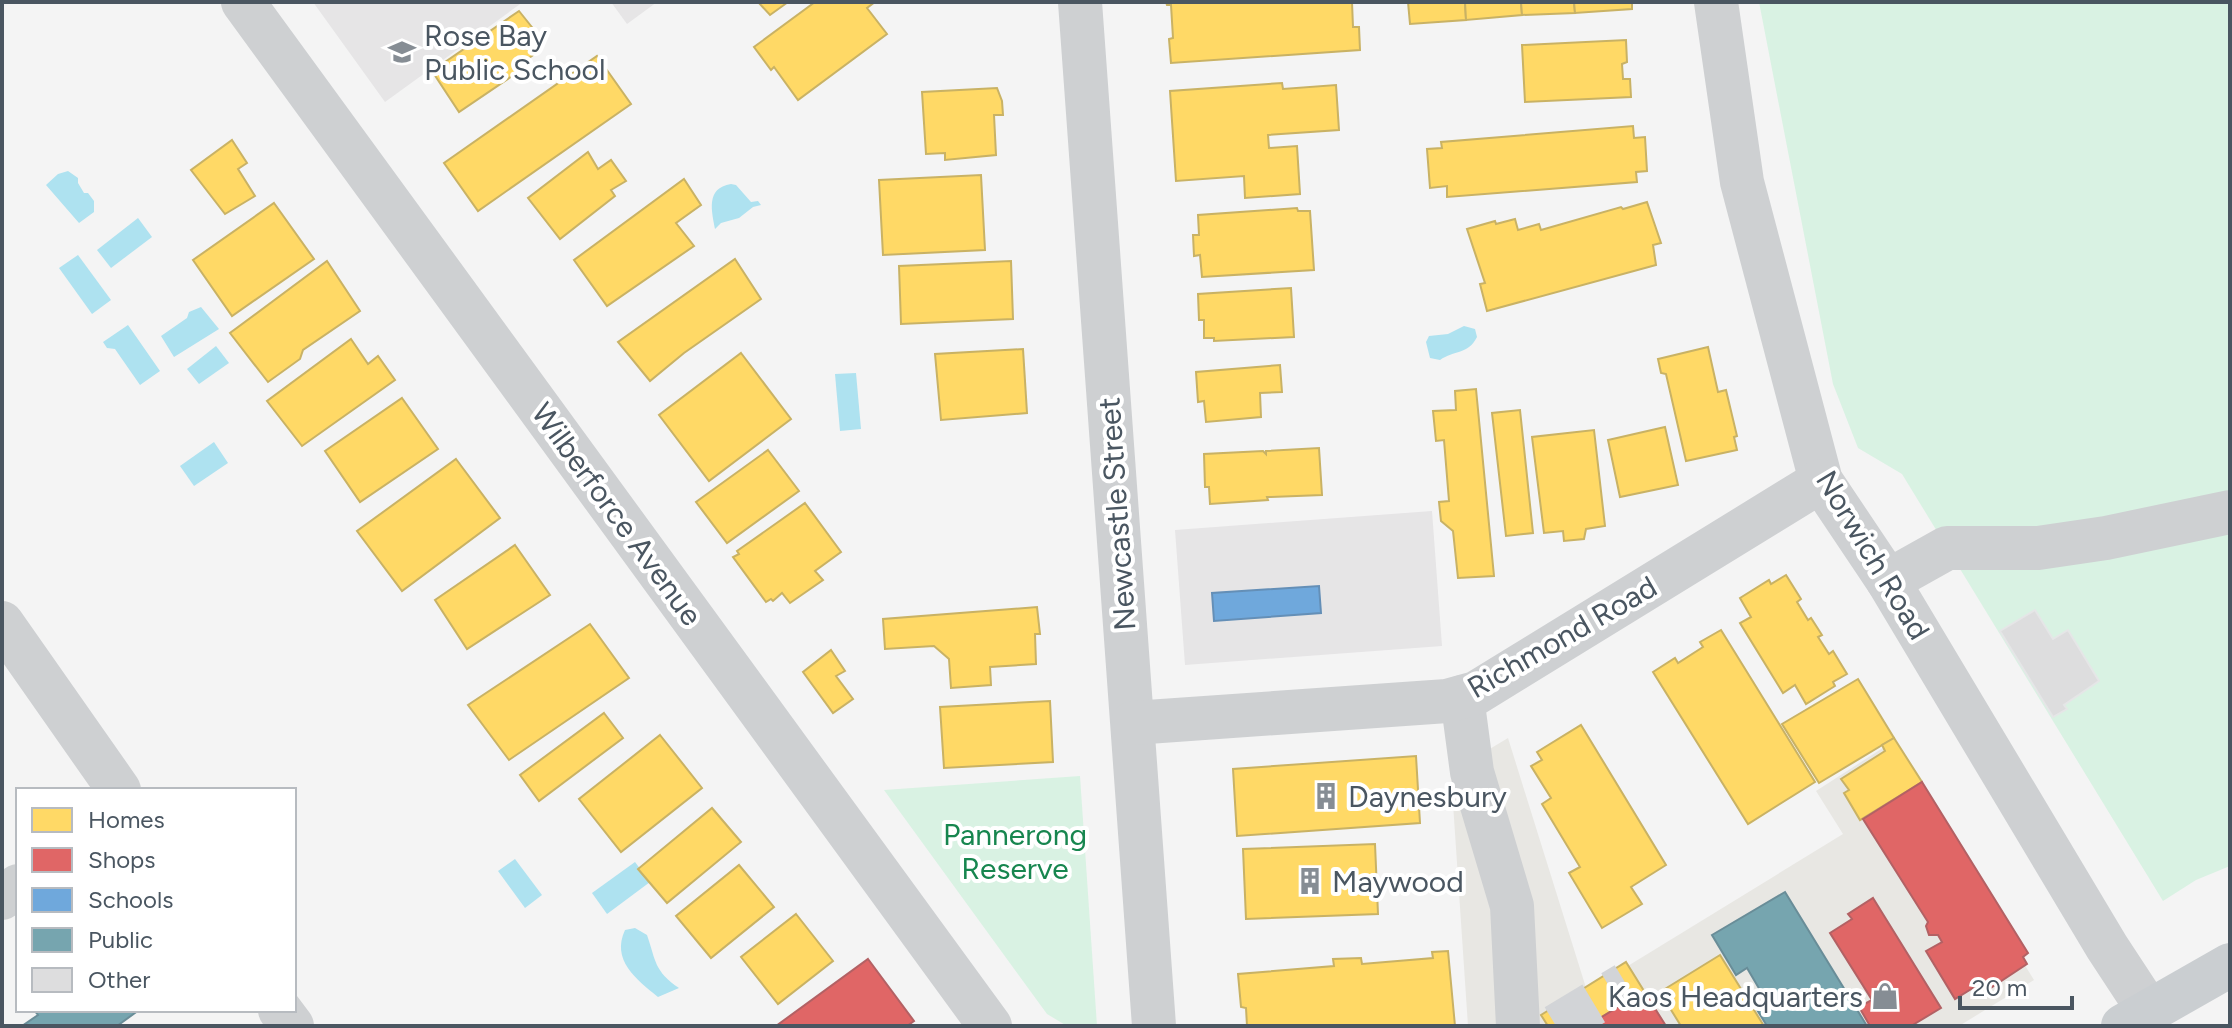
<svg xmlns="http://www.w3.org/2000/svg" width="2232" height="1028" font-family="Figtree,sans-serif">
<rect width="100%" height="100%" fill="#f4f4f4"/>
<path fill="#e8e7e3" d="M1508,738L1587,991L1843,834L1816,791L1889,744L2034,980L1959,1026H1468L1450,759L1478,756Z"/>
<g fill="#e6e5e6">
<path d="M313,2H523L385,102Z"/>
<path d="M611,2H657L627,24Z"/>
<path d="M1432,511L1442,646L1185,665L1175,530Z"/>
</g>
<g fill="#d9f2e3">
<path d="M1759,2H2230V866L2196,880L2163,901L1902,474L1858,448L1833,384Z"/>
<path d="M1080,776L1097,1026H1067L1047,1014L884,790Z"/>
</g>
<g fill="#aee2f0">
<path d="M68,171L78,178V183L84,193H88L94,201V212L79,223L46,185L58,174Z"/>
<path d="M731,184L736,185L751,202L758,201L761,205L753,207L739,218L721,223L715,229C712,212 705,188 731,184Z"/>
<path d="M138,218L152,237L111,268L97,250Z"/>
<path d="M78,255L111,300L92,314L59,268Z"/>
<path d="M201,307L219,329L174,357L161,336L187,318L189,312Z"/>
<path d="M128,325L160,371L140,385L115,349L107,348L103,342Z"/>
<path d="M1464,326L1475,329L1477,337C1468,355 1454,350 1440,360L1430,358L1426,342L1429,336L1448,334Z"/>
<path d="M216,346L229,363L199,384L187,369Z"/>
<path d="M856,373L861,429L840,431L835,374Z"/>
<path d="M214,442L228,463L194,486L180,466Z"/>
<path d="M515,859L542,895L525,908L498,871Z"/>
<path d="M635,862L650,882L607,914L592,893Z"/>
<path d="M635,928L647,935C656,961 654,971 679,988L658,997C636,979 611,960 625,930Z"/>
</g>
<g fill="#ffd966" stroke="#c9b264" stroke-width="2">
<path d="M758,2H788L770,15Z"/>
<path d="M815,2H875L867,8L887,34L798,100L774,67L771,70L754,47Z"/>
<path d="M1166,2H1352L1353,27H1359L1360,50L1171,63L1169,39L1173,38L1171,5H1167Z"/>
<path d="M1408,2H1465L1466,20L1410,24Z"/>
<path d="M1465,2H1521L1522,15L1466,20Z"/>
<path d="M1521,2H1574L1575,13L1522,15Z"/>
<path d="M1574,2H1632V9L1575,13Z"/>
<path d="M519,11L535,31L526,37L536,53L518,66L521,70L459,112L432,71Z"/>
<path d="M1626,40L1627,62L1622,64L1623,79H1630L1631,97L1525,102L1522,45Z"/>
<path d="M597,56L631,104L478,211L444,163Z"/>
<path d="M1282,83L1283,89L1336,85L1339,130L1268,135L1269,148L1297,146L1300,194L1245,198L1244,176L1176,181L1170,91Z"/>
<path d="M997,88L1002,101L1003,115H994L996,155L945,160V153L926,154L922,92Z"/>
<path d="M1633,126L1634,138L1645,137L1647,171L1636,172L1637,182L1447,197V186L1430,188L1427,149L1442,148L1441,142Z"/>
<path d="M232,140L247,163L238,169L255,196L225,214L191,170Z"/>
<path d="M588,152L598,169L611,160L626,181L611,190L615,196L560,239L528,198Z"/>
<path d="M981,175L985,250L883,255L879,180Z"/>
<path d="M684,179L701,205L676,223L694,246L607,306L574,260Z"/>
<path d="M1647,202L1661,243L1653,245L1656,265L1487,311L1480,284L1485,283L1467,229L1495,221L1496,224L1515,219L1518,230L1539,224L1541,230L1621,207L1623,209Z"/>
<path d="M274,203L314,259L232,316L193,260Z"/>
<path d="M1297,208L1298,211H1310L1314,270L1202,277L1200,255L1194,256L1193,235H1199L1198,215Z"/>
<path d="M735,259L761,299L684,353L650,381L618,342Z"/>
<path d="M327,261L360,311L303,350L300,359L268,382L230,333Z"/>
<path d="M1011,261L1013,319L901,324L899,266Z"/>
<path d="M1291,288L1294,337L1214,341V338H1204V320H1199L1198,294Z"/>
<path d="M351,339L368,364L378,356L395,380L302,446L267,401Z"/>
<path d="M1708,347L1718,392L1726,390L1737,436L1734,437L1737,450L1686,461L1666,374L1661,373L1658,359Z"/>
<path d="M1023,349L1027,413L941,420L935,354Z"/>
<path d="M741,353L791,419L709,481L659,415Z"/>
<path d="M1280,365L1282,392L1260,393L1261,417L1206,422L1204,401L1198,402L1196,372Z"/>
<path d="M1476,389L1494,576L1458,578L1453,531L1441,521L1439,502L1449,501L1444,440L1436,441L1433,411L1456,410L1455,391Z"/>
<path d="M402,398L438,449L360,502L325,451Z"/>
<path d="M1520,410L1533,533L1506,536L1492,413Z"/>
<path d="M1665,427L1678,485L1620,497L1608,440Z"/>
<path d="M1594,430L1605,526L1586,529L1584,539L1564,541L1563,531L1544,533L1532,437Z"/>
<path d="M1319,448L1322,495L1271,497H1267L1268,500L1210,504L1209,487H1205L1204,454L1263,451L1266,454V451Z"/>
<path d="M768,450L799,491L727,543L696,502Z"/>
<path d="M456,459L500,518L402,591L357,531Z"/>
<path d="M805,503L841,552L815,571L823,580L790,603L782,593L773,601L771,599L766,602L733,557L739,554L737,551Z"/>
<path d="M515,545L550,595L467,649L435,600Z"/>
<path d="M1786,575L1801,599L1797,602L1808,620L1811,618L1822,635L1818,637L1829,654L1833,651L1847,674L1833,682L1835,686L1806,704L1795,685L1783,693L1740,623L1751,617L1740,598L1769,580L1771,584Z"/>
<path d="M1037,607L1040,634H1035L1036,664L990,667L991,685L951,688L949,659L934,646L885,649L883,619Z"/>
<path d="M590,624L629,678L509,760L468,705Z"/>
<path d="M1721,630L1815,782L1748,824L1653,672L1675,658L1678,663L1703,647L1700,642Z"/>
<path d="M831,650L845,671L836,676L853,699L833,713L803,672Z"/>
<path d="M1858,679L1894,738L1819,783L1782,724Z"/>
<path d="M1050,701L1053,762L944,768L940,707Z"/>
<path d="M604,713L623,738L539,801L520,775Z"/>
<path d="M1581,725L1666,865L1631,887L1642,904L1602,928L1569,873L1580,867L1542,804L1551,798L1531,766L1542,760L1537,752Z"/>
<path d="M660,735L702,788L621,852L579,799Z"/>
<path d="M1894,738L1922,782L1860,820L1844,793L1849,790L1841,779L1885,751L1882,745Z"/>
<path d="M1416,756L1420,823L1237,836L1233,769Z"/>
<path d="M712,808L741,842L667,903L638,869Z"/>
<path d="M1375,844L1378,914L1246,919L1243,849Z"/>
<path d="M739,865L774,907L711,958L676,916Z"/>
<path d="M796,914L833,961L778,1004L741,957Z"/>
<path d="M1448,951L1455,1026H1247L1246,1008L1241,1007L1238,974L1334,966L1333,959L1361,958L1362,964L1433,958L1432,952Z"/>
<path d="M1720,955L1764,1026H1681L1660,992Z"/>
<path d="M1626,962L1644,991L1587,1026H1548L1541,1015Z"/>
</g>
<g fill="#e06666" stroke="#b36164" stroke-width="2">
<path d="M1922,782L2028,953L2023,957L2027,964L1986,991L1981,983L1955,999L1926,951L1942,942L1938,935H1929L1926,926L1928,922L1863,819Z"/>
<path d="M1873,898L1941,1008L1911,1026H1870L1859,1007L1872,1000L1830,933L1852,919L1848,914Z"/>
<path d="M868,959L914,1021L907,1026H776Z"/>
<path d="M1644,991L1666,1026H1587Z"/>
</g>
<path fill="#6fa8dc" stroke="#648fb7" stroke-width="2" d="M1319,586L1321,613L1214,621L1212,593Z"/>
<g fill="#76a5af" stroke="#698d98" stroke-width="2">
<path d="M1785,892L1867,1026H1767L1756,1008L1767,1002L1747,968L1736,975L1712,935Z"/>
<path d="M34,1010H139L117,1026H22L38,1015Z"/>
</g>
<path fill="#ddddde" stroke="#e5e6e7" stroke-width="2" d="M2035,610L2053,639L2068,630L2099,681L2064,705L2067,709L2053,717L2000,631Z"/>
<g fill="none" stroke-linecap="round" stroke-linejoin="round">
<path stroke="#d2d4d7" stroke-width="44" stroke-dasharray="44 22" stroke-linecap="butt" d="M1556,1026L1626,984"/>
<g stroke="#ced0d2" stroke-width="44">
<path d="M243,2L990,1026"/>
<path d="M1080,2L1154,1026"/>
<path d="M1716,2L1742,182L1821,481L1888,581L2107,947L2149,1011"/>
<path d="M1888,581L1947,548H2038L2106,538L2230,512"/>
<path d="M2,623L119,790"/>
<path d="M1462,697L1472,772L1512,906L1518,1026"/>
<path d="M1133,723L1447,701L1476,693L1821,481"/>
<path d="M2,898L18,886"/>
<path d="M280,1010L292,1026"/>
</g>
<path stroke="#caced1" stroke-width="44" d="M2123,1026L2230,965"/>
</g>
<defs>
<g id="school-bare" transform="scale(2.16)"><path d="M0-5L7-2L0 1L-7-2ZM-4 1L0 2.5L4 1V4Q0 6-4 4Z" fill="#868d94" stroke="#fff" stroke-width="2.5" paint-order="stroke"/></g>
<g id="building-bare" transform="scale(2.16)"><path d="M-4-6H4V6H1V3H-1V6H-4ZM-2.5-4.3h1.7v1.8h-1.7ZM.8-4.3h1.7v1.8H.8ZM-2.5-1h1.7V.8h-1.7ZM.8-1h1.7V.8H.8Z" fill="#868d94" stroke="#fff" stroke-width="2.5" paint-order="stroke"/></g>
<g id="shop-bare" transform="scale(2.16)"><path d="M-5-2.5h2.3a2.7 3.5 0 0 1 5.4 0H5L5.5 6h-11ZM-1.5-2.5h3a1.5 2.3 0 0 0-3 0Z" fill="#868d94" stroke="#fff" stroke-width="2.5" paint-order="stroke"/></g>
</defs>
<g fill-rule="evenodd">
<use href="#school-bare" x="402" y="52"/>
<use href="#building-bare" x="1326" y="796"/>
<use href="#building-bare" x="1310" y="881"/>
<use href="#shop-bare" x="1885" y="996"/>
</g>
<g text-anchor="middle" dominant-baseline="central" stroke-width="8" stroke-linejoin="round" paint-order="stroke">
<g font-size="30" fill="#4a5661" stroke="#fff" text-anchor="start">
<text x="424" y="35">Rose Bay<tspan x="424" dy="34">Public School</tspan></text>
<text x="1348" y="796">Daynesbury</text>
<text x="1332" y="881">Maywood</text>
<text x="1863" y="996" text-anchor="end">Kaos Headquarters</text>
</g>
<g font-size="30" fill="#4a5661" stroke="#fff">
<text transform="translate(617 514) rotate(54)">Wilberforce Avenue</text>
<text transform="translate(1117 514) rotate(-94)">Newcastle Street</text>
<text transform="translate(1873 555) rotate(59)">Norwich Road</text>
<text transform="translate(1562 637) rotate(-30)">Richmond Road</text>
</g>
<g font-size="30" fill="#17864f" stroke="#fff">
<text x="1015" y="834">Pannerong<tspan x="1015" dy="34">Reserve</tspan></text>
</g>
</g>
<rect width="2232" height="1028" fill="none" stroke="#4a5661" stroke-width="8"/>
<rect x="16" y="788" width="280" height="224" fill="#ffffff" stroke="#b7bbc0" stroke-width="2"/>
<rect x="32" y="808" width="40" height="24" fill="#ffd966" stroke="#b7bbc0" stroke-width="2"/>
<text x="88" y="828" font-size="24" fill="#4a5661">Homes</text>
<rect x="32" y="848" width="40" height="24" fill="#e06666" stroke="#b7bbc0" stroke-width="2"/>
<text x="88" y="868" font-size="24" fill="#4a5661">Shops</text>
<rect x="32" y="888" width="40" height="24" fill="#6fa8dc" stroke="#b7bbc0" stroke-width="2"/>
<text x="88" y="908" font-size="24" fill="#4a5661">Schools</text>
<rect x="32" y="928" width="40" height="24" fill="#76a5af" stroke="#b7bbc0" stroke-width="2"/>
<text x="88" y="948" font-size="24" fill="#4a5661">Public</text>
<rect x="32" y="968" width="40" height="24" fill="#ddddde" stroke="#b7bbc0" stroke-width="2"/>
<text x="88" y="988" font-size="24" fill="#4a5661">Other</text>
<path d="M1960 996v12h112v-12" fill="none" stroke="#4a5661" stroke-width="4"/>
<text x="1972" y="996" font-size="24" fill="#4a5661" stroke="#ffffff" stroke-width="6" paint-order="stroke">20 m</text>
</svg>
